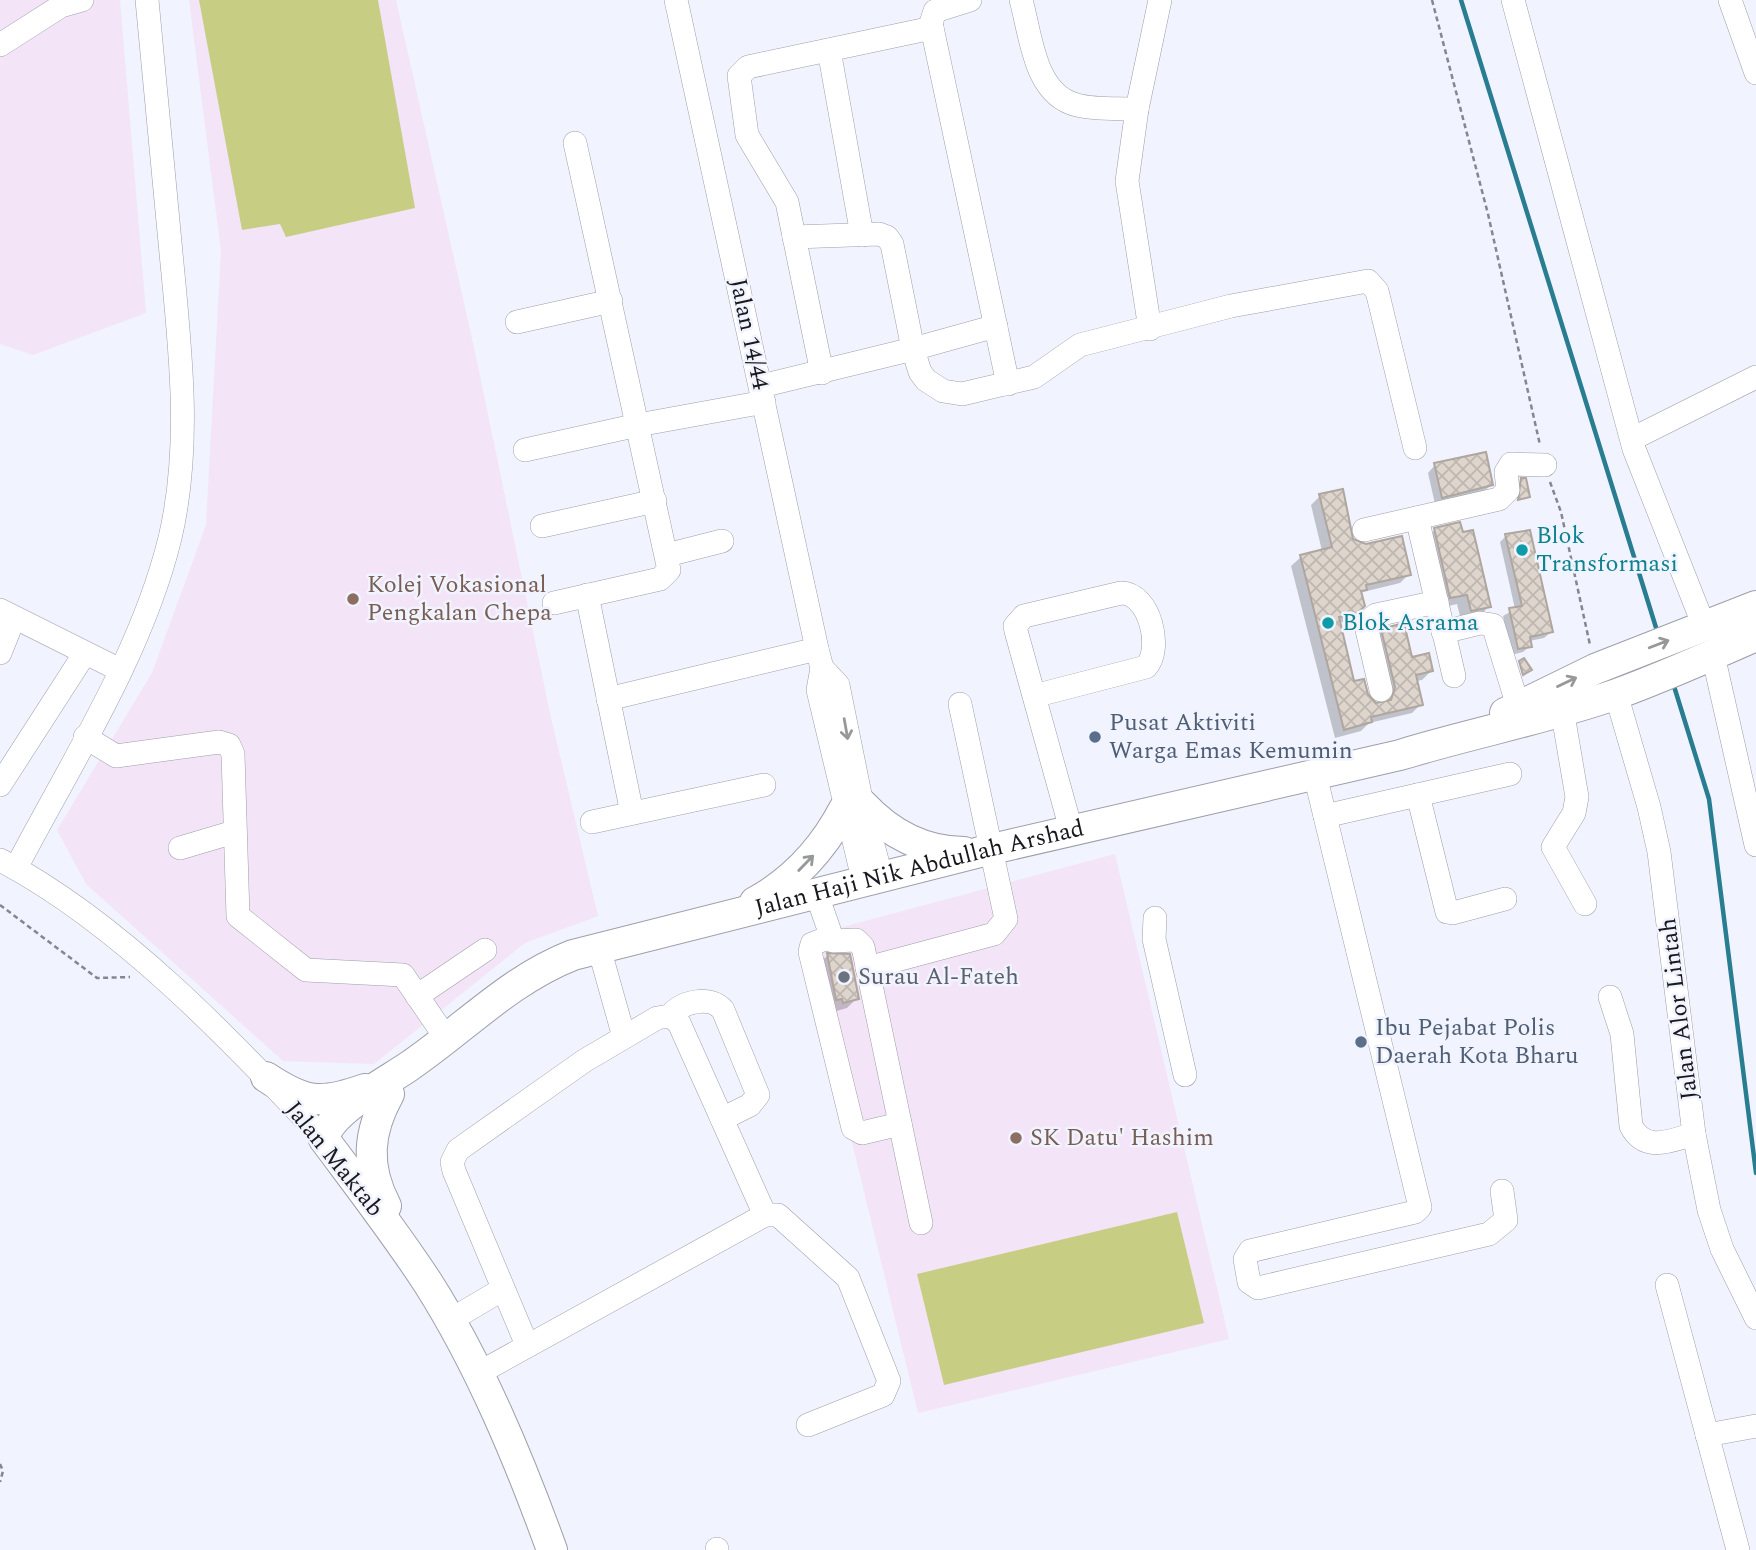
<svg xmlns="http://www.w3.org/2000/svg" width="1756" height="1550" font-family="Spectral,serif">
<defs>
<pattern id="building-cross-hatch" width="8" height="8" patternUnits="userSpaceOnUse" patternTransform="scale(1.75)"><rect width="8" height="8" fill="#ded5cd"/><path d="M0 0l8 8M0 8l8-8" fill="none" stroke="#beb6b0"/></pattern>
</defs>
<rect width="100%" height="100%" fill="#f1f3fe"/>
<g fill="#f3e4f7">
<path d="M0,0H120L146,313L33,355L0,344Z"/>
<path d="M189,0H396L475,352L551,718L598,916L525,943L374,1064L283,1061L86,884L57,830L152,673L206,525L221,251Z"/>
<path d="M1115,854L1229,1339L918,1413L802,938Z"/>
</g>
<g fill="#c7ce84">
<path d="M199,0H378L415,208L286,237L280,224L242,230Z"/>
<path d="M1177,1212L1204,1323L944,1385L917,1274Z"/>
</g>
<g fill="#0003">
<path d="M1435,465L1490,486L1482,493L1435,504L1428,473Z"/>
<path d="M1320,496L1352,540L1409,574L1400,583L1363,592L1360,594L1363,605L1346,621L1339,623L1353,683L1376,705L1385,703L1386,697L1373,639L1382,630L1410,659L1431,671L1422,680L1416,681L1421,704L1412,713L1369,723L1361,731L1335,738L1291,566L1301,557L1322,551L1311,505Z"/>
<path d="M1435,530L1461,534L1489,606L1479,617L1461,620L1457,604L1440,608L1424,540Z"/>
<path d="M1506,536L1551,632L1544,638L1529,641L1530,646L1523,652L1511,655L1503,616L1515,609L1500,542Z"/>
<path d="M828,955L857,998L847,1008L833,1012L817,965Z"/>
</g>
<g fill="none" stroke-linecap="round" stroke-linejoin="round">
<g stroke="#297d91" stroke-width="4.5">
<path d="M1461,0L1658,634"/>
<path d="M1673,683L1709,799L1756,1173"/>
</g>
</g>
<g fill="url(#building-cross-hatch)" stroke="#afa69f" stroke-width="2">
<path d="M1486,452L1493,485L1442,498L1434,463Z"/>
<path d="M1521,478H1526L1530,497L1518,500Z"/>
<path d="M1343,489L1353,539L1366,544L1402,536L1411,575L1366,585L1367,590L1361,591L1365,606L1357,613L1339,617L1354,681L1364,679L1368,694L1376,703L1391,700L1395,687L1381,629L1404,623L1412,657L1429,653L1433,671L1416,675L1423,705L1371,717L1372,722L1344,730L1300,555L1332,547L1319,494Z"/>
<path d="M1460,522L1463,532L1473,530L1491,607L1471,611L1467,595L1450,598L1434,528Z"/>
<path d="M1530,530L1553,632L1530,637L1532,647L1518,649L1509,608L1522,606L1505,534Z"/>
<path d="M1524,658L1532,670L1523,675L1519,661Z"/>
<path d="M827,953L850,954L859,999L843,1003L842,999L836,1000Z"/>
</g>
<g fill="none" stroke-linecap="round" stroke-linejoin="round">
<g stroke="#9d9fa9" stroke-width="24">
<g id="minor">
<path d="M676,0L817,649L822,668L838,685L862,804L882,879"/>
<path d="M970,0L935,11L931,23L1008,384"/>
<path d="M1021,0C1031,35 1034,95 1077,105C1096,110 1118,108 1137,109"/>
<path d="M1513,0L1634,449L1704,626"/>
<path d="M1730,0L1756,73"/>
<path d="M0,45L61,6L82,0"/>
<path d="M829,50L862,235"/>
<path d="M794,237L879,234L887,237L892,244L913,349L996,326"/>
<path d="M517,322L611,301"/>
<path d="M1150,329L1127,181L1137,109L1160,0"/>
<path d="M822,373L787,202L747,135L739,76L748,67L932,28"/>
<path d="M761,386L913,349L920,372L926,380L943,391L962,394L1034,377L1080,345L1231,306L1368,281L1377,291L1415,448"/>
<path d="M1632,439L1756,377"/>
<path d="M525,450L638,425L764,402"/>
<path d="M1417,518L1454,676"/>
<path d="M542,526L655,501"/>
<path d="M1364,530L1499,499L1508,490L1506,472L1511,464L1545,465"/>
<path d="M667,555L722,541"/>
<path d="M587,595L632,813"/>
<path d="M554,603L660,579L669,570L575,143"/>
<path d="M0,610L120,670"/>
<path d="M1443,632L1480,623L1493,625L1518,706"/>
<path d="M0,653L14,618"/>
<path d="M1713,655L1756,845"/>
<path d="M822,668L818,690L864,883"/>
<path d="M1381,690L1367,630L1368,621L1376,615L1437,602"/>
<path d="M1616,694L1649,807L1659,852L1694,1134L1709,1210L1722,1249L1756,1318"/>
<path d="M1034,696L1146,667C1163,649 1150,593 1121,593L1024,616L1015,626L1016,631L1072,833"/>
<path d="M608,699L817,649"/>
<path d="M1562,709L1577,797L1574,813L1553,847L1585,904"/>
<path d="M85,737L116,756L219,742L229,745L233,754L238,916L306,970L403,975L446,1038"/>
<path d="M1315,775L1420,1207L1415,1212L1250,1251L1245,1259L1249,1282L1258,1288L1489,1234L1506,1220L1502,1191"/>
<path d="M0,785L85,653"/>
<path d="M1418,795L1447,912L1453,913L1505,899"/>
<path d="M1325,816L1510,774"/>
<path d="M592,822L764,785"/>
<path d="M180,848L234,832"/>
<path d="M0,860C119,922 233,1042 324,1139"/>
<path d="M16,868C71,763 142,653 170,538C192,445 180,347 171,253C163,169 155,84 147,0"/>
<path d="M817,895L833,941L856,940L863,947L921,1223"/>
<path d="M1155,918L1154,939L1185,1075"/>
<path d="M830,937L812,944L810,952L853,1128L862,1133L900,1124"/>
<path d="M599,948L624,1037"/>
<path d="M867,968L994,934L1006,919L960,704"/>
<path d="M417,996L485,950"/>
<path d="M1610,997L1622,1034L1631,1126C1645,1153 1670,1141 1694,1134"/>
<path d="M670,1016C682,1001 711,995 723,1010L758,1095L750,1105L722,1119"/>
<path d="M1667,1285L1738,1550"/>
<path d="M449,1321L503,1289"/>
<path d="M527,1345L454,1171L452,1162L458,1150L584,1061L657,1018L670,1016L679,1023L765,1215"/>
<path d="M477,1374L765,1215H778L848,1278L889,1381L883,1395L808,1425"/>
<path d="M1707,1435L1756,1426"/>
<path d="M717,1549V1550"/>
</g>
</g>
<g stroke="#9d9fa9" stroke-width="32">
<g id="major">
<path d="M1505,713L1595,669L1756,606"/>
<path d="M862,804C889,833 924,852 964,852"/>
<path d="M755,902C795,880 823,849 844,809"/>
<path d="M266,1077C305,1103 320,1105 365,1089"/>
<path id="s1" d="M324,1139C329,1112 386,1082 408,1067C464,1029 509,980 573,955L992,849L1400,755C1472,733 1546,719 1617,694C1664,677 1710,656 1756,636"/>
<path d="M324,1139C359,1186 396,1234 428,1283C480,1365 519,1459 552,1550"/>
<path d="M386,1206C365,1166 368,1132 389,1094"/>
</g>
</g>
<g stroke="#85868e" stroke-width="2.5" stroke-dasharray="5 3.5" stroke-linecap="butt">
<path d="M1432,0L1488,214L1540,445"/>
<path d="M1550,482L1561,512L1590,645"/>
<path d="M0,905L97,978L130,977"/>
<path d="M0,1464L3,1471L0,1482"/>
</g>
<use href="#minor" stroke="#fff" stroke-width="23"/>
<use href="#major" stroke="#fff" stroke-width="30"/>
</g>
<defs><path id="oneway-shaft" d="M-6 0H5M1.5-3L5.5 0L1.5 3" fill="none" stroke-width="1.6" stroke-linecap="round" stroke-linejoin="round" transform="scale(1.75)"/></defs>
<g stroke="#979899">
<use href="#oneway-shaft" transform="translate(1659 644) rotate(-21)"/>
<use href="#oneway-shaft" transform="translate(1567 682) rotate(-26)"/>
<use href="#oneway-shaft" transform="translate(846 729) rotate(80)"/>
<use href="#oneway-shaft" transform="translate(806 863) rotate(-46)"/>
</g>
<g fill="#0f9aa8" stroke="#f1f3fe" stroke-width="2.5">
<circle cx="1522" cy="550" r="7"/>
<circle cx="1328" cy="623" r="7"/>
</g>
<g fill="#8d6e63" stroke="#f1f3fe" stroke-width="2.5">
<circle cx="353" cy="599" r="7"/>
<circle cx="1016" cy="1138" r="7"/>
</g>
<g fill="#5c6f8a" stroke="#f1f3fe" stroke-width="2.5">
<circle cx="1095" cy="737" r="7"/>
<circle cx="1361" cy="1042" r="7"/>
</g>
<circle fill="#6b7280" stroke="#f1f3fe" stroke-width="2.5" cx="844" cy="977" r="7"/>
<g text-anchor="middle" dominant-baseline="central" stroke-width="5" stroke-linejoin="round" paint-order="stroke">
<g font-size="24" fill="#18191d" stroke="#f1f3fe">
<text transform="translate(749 334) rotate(78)">Jalan 14/44</text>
<text stroke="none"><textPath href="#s1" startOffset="670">Jalan Haji Nik Abdullah Arshad</textPath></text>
<text transform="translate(1679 1009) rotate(-97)">Jalan Alor Lintah</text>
<text transform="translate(334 1159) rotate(51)">Jalan Maktab</text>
</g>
<g font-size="24" fill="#0d838f" stroke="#f1f3fe" text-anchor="start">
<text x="1536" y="536">Blok<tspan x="1536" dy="28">Transformasi</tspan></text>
<text x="1342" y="623">Blok Asrama</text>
</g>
<g font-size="24" fill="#785e54" stroke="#f1f3fe" text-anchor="start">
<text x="367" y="585">Kolej Vokasional<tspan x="367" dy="28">Pengkalan Chepa</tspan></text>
<text x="1030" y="1138">SK Datu' Hashim</text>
</g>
<g font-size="24" fill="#4e5e75" stroke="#f1f3fe" text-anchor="start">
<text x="1109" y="723">Pusat Aktiviti<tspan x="1109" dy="28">Warga Emas Kemumin</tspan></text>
<text x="1375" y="1028">Ibu Pejabat Polis<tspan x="1375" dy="28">Daerah Kota Bharu</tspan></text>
</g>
<g font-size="24" fill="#5b616d" stroke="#f1f3fe" text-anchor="start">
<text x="858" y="977">Surau Al-Fateh</text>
</g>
</g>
</svg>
